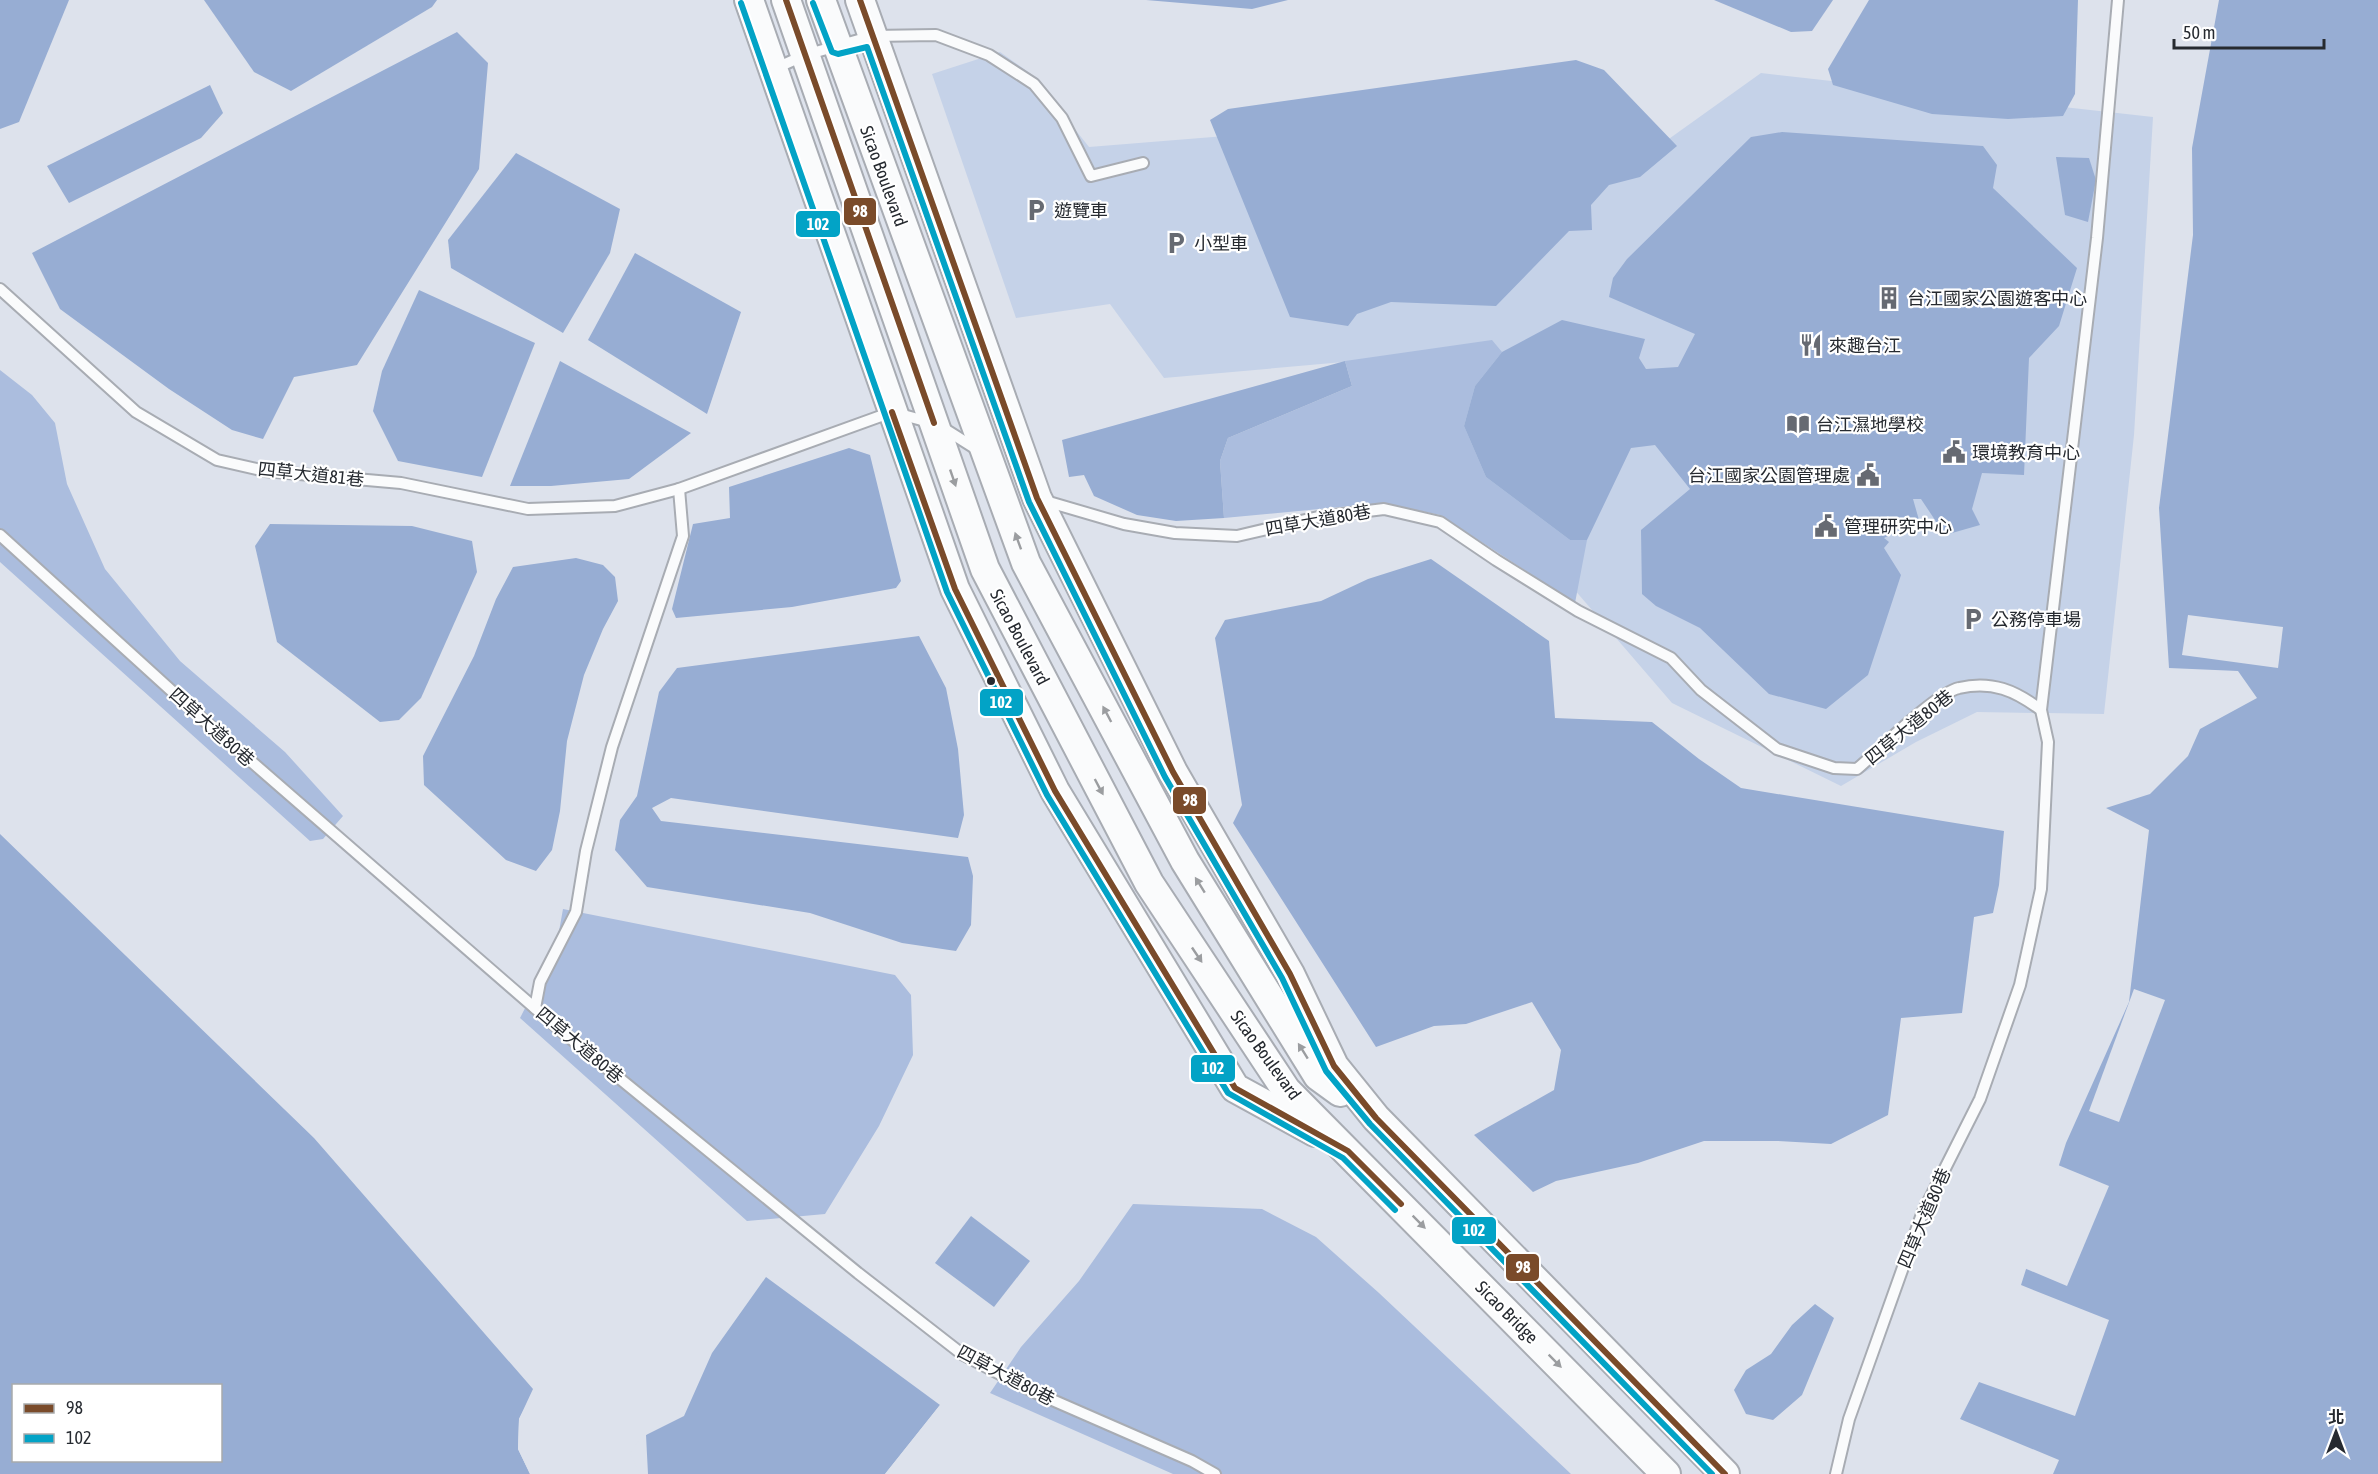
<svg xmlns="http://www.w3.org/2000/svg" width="2378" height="1474" font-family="'Asap Condensed','Noto Sans TC',sans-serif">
<rect width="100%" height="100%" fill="#dde2ec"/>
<path fill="#c5d2e8" d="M1000,52L1031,74L1089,147L1449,118L1659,146L1761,73L2153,117L2134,435L2104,714L1977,712L1916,742L1841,786L1672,703L1457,453L1446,353L1164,378L1110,304L1016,318L932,74Z"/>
<g fill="#abbdde">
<path d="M1492,340L1502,352L1475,386L1464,426L1486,477L1570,540H1587L1575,603L1440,515L1383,503L1224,518L1220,461L1228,438L1352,386L1345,361Z"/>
<path d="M0,370L32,395L55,423L67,484L105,569L180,661L285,752L343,816L323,839L310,841L0,562Z"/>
<path d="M563,909L895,975L911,995L913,1055L879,1126L825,1214L747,1221L520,1018L556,948Z"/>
<path d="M1133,1204L1262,1209L1316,1237L1379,1293L1571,1474H1173L990,1393L1021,1347L1079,1281Z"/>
</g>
<g fill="#97add3" fill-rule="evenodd">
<path d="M0,0H69L19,122L0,129Z"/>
<path d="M204,0H437L432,7L291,91L254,72Z"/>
<path d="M1146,0H1288L1252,9Z"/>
<path d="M1714,0H1833L1812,31L1791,32Z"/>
<path d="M1869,0H2078L2075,94L2063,116L2008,119L1932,114L1833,85L1828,69Z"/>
<path d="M2219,0H2378V1474H2053L2059,1460L1960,1419L1979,1382L2075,1416L2109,1320L2021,1285L2066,1143L2129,1002L2149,830L2106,808L2150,794L2188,756L2200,729L2257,698L2238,671L2169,668L2159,508L2193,235L2192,148Z"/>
<path d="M457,32L488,63L479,169L357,365L294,377L263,439L232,430L169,389L60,309L32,253Z"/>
<path d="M1576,60L1604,70L1677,146L1640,177L1609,185L1591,205L1592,230L1569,231L1496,306L1391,302L1357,314L1348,326L1290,317L1210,120L1228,109Z"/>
<path d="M210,85L223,113L201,138L69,203L47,166Z"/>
<path d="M1782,132L1983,146L1997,165L1993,188L2077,268L2059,326L2029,358L2024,475L1982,473L1972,509L1980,525L1945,535L1921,499H1913L1919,520L1884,538L1889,542L1884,548L1901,575L1868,675L1826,709L1769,694L1700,628L1656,606L1642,594L1641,530L1690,489L1655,445L1631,448L1587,540H1570L1486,477L1464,426L1475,386L1502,352L1562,320L1645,339L1639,358L1646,369L1678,367L1695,334L1609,297L1613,278L1627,259L1751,137Z"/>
<path d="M516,153L620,209L610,253L563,333L451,268L448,240Z"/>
<path d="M2056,157L2089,158L2096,180L2088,222L2065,215Z"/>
<path d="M635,253L741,312L707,414L588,340Z"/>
<path d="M419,290L535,343L482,477L398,461L373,411L382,371Z"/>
<path d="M560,361L691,433L629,479L551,486H510Z"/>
<path d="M1345,361L1352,386L1228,438L1220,461L1224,518L1176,521L1137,515L1094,496L1084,475L1069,477L1062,440Z"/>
<path d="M849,448L870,455L901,581L896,588L792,607L676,618L672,609L693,524L730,518L729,487Z"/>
<path d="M270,524L412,526L472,541L477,572L421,698L399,720L380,722L277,642L255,546Z"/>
<path d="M576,558L603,565L615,577L618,601L603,629L584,675L567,741L560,811L552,850L536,871L506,860L424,785L423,756L474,656L496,599L513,567Z"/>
<path d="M1431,559L1549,641L1555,718L1652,722L1699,759L1741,788L2004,831L1999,885L1993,913L1974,917L1962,1013L1901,1018L1888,1115L1831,1144L1778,1141H1704L1638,1163L1556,1181L1533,1192L1474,1135L1554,1090L1561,1050L1532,1002L1466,1024L1434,1026L1376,1047L1233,823L1242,805L1215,638L1225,620L1321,601L1368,579Z"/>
<path d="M919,636L946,688L958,749L964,815L958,838L671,798L652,808L661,821L968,857L973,876L971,925L956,951L902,943L810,913L647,887L615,850L620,820L637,796L659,692L677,668Z"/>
<path d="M0,834L314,1138L533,1389L519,1419L518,1449L530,1474H0ZM14,1386H220V1460H14Z"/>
<path d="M971,1216L1030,1261L994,1307L935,1263Z"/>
<path d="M766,1277L940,1405L885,1474H643L646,1435L684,1416L712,1353Z"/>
<path d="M1815,1304L1834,1318L1802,1395L1773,1420L1746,1414L1734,1390L1746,1370L1771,1354L1792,1325Z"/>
</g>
<g fill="#dde2ec">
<path d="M2188,615L2283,627L2278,668L2182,655Z"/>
<path d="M2134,989L2165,1000L2119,1122L2089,1111Z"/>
<path d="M2058,1165L2109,1186L2067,1286L2024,1268Z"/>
<path d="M536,1387L522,1419L521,1448L533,1474H530L518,1449L519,1419Z"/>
<path d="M940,1405L942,1408L889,1474H885Z"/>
<path d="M650,1430L646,1435L648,1474H640L630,1453L644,1433Z"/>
</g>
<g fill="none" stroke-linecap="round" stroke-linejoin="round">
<g stroke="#a8acb3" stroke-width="14">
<g id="lane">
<path d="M774,69L805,55L873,36L936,35L989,55L1034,84L1062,118L1091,176L1143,163"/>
<path d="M0,289L136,412L217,460L265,471L401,483L528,509L615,506L679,489L892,412L929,422"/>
<path d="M943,428L978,450"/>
<path d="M1042,500L1124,524L1175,533L1237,536L1318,517L1384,509L1440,522L1496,560L1578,611L1671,658L1701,690L1777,749L1834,768L1857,769C1878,751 1936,693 1959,688C1992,680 2016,691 2041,710L2048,742L2041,889L2020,985L1980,1099L1922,1214L1849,1419L1836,1474"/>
<path d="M0,535L207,723L559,1029L858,1273L962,1354L1034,1392L1192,1461L1215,1474"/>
<path d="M2041,710L2097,238L2118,0"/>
<path d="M535,1008L540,982L576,912L586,851L612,747L683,536L679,489"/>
</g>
</g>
<g stroke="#a8acb3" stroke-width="32">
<g id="secondary">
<path d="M749,0L955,589L1055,791L1235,1088L1315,1132"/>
<path d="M786,0L985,569L1149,883L1286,1090L1666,1474"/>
<path d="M821,0L1026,563L1185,861L1318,1076L1340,1092"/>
<path d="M860,0L1037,498L1173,772L1290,974L1334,1066L1376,1118L1725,1474"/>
</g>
</g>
<use href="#lane" stroke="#fafbfc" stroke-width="10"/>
<use href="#secondary" stroke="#fafbfc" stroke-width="28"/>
<g stroke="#fff" stroke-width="10">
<g id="bus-1">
<path d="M786,0L934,423"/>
<path d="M860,0L1037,498L1173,772L1290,974L1334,1066L1376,1118L1725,1474"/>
<path d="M892,412L955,589L1055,791L1235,1088L1348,1151L1401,1204"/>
</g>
</g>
<g stroke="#fff" stroke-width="10">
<g id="bus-2">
<path d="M741,3L947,592L1047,795L1228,1093L1343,1158L1395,1210"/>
<path d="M813,3L832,52L838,54L867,47L1029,502L1165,777L1282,978L1326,1071L1370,1124L1712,1474"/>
</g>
</g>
<use href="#bus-1" stroke="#7a4b2a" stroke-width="6"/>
<use href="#bus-2" stroke="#02a3c6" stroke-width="6"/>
</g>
<defs><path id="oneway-solid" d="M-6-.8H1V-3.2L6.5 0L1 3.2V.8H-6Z" transform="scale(1.5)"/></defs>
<g fill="#9b9da0">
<use href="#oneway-solid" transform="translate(953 478) rotate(71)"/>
<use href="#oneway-solid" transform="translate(1018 541) rotate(-110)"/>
<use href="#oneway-solid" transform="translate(1107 714) rotate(-118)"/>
<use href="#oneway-solid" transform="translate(1099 787) rotate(62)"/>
<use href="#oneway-solid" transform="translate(1200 885) rotate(-122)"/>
<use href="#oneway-solid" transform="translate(1197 955) rotate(56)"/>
<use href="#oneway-solid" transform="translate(1303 1051) rotate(-122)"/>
<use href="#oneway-solid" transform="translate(1419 1222) rotate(45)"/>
<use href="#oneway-solid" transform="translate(1555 1361) rotate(45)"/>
</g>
<defs>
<g id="parking-bare" transform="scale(1.8)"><path d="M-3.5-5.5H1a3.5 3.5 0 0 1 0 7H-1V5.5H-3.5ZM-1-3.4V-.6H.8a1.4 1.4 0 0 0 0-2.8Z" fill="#666a72" stroke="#fff" stroke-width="2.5" paint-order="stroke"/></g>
<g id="building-bare" transform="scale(1.8)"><path d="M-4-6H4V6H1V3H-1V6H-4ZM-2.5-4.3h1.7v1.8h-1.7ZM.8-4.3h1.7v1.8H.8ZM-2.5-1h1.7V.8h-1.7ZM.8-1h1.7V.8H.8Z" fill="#666a72" stroke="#fff" stroke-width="2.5" paint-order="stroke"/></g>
<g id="restaurant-bare" transform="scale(1.8)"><path d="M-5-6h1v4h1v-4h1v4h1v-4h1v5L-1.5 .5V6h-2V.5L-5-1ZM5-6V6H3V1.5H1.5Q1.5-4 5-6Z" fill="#666a72" stroke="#fff" stroke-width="2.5" paint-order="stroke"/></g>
<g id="library-bare" transform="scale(1.8)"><path d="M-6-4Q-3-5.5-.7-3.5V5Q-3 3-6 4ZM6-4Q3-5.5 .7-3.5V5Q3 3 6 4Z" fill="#666a72" stroke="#fff" stroke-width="2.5" paint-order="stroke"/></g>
<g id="civic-bare" transform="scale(1.8)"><path d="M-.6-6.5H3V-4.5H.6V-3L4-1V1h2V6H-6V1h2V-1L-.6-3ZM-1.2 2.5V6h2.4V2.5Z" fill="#666a72" stroke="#fff" stroke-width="2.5" paint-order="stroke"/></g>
</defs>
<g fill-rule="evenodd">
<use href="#parking-bare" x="1036" y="210"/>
<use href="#parking-bare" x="1176" y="243"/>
<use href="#building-bare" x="1889" y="298"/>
<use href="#restaurant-bare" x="1811" y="345"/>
<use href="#library-bare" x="1798" y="424"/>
<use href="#civic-bare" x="1954" y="452"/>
<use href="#civic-bare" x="1868" y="475"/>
<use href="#civic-bare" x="1826" y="526"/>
<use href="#parking-bare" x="1973" y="619"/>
</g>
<circle fill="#262a30" stroke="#fff" stroke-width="2" cx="991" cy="681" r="5"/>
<g text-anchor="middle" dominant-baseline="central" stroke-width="4.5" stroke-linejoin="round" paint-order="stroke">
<g font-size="18" fill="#262a30" stroke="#fff">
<text transform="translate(884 176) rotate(70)">Sicao Boulevard</text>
<text transform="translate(311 474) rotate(6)">四草大道81巷</text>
<text transform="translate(1318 520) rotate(-10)">四草大道80巷</text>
<text transform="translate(1020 637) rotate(62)">Sicao Boulevard</text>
<text transform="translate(212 727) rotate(42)">四草大道80巷</text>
<text transform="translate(1909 727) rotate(-39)">四草大道80巷</text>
<text transform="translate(580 1045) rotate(40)">四草大道80巷</text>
<text transform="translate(1266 1055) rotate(54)">Sicao Boulevard</text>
<text transform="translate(1924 1218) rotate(-67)">四草大道80巷</text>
<text transform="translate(1507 1312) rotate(45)">Sicao Bridge</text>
<text transform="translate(1006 1375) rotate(28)">四草大道80巷</text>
</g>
<g font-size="18" fill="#262a30" stroke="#fff" text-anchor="start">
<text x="1054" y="210">遊覽車</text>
<text x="1194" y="243">小型車</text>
<text x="1907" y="298">台江國家公園遊客中心</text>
<text x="1829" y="345">來趣台江</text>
<text x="1816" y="424">台江濕地學校</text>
<text x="1972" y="452">環境教育中心</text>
<text x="1850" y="475" text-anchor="end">台江國家公園管理處</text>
<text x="1844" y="526">管理研究中心</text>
<text x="1991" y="619">公務停車場</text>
</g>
</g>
<g stroke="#fff" stroke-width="2">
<rect x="843" y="197" width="34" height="29" rx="6" fill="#7a4b2a"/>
<rect x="795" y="210" width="46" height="28" rx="6" fill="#02a3c6"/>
<rect x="979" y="688" width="45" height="29" rx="6" fill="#02a3c6"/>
<rect x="1172" y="786" width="35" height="29" rx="6" fill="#7a4b2a"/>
<rect x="1190" y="1054" width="46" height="29" rx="6" fill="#02a3c6"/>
<rect x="1451" y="1216" width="46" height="29" rx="6" fill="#02a3c6"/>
<rect x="1505" y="1253" width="35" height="29" rx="6" fill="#7a4b2a"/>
</g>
<g font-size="16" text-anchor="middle" font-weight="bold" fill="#fff">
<text x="860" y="217">98</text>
<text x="818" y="230">102</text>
<text x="1001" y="708">102</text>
<text x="1190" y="806">98</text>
<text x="1213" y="1074">102</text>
<text x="1474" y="1236">102</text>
<text x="1523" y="1273">98</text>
</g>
<rect x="12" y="1384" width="210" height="78" fill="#ffffff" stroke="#a8aaac" stroke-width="1.5"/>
<rect x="24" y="1404" width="30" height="9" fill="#7a4b2a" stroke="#a8aaac" stroke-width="1.5"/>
<text x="66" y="1414" font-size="18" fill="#262a30">98</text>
<rect x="24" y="1434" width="30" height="9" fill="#02a3c6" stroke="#a8aaac" stroke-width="1.5"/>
<text x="66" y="1444" font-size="18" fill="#262a30">102</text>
<g transform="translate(2336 1432)" stroke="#ffffff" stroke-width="4.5" paint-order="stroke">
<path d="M0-4.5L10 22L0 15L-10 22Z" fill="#262a30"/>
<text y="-9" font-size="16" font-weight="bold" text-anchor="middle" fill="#262a30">北</text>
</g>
<path d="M2174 39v9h150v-9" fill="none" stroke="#262a30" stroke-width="3"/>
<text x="2183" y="39" font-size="18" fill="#262a30" stroke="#ffffff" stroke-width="4.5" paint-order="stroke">50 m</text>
</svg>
